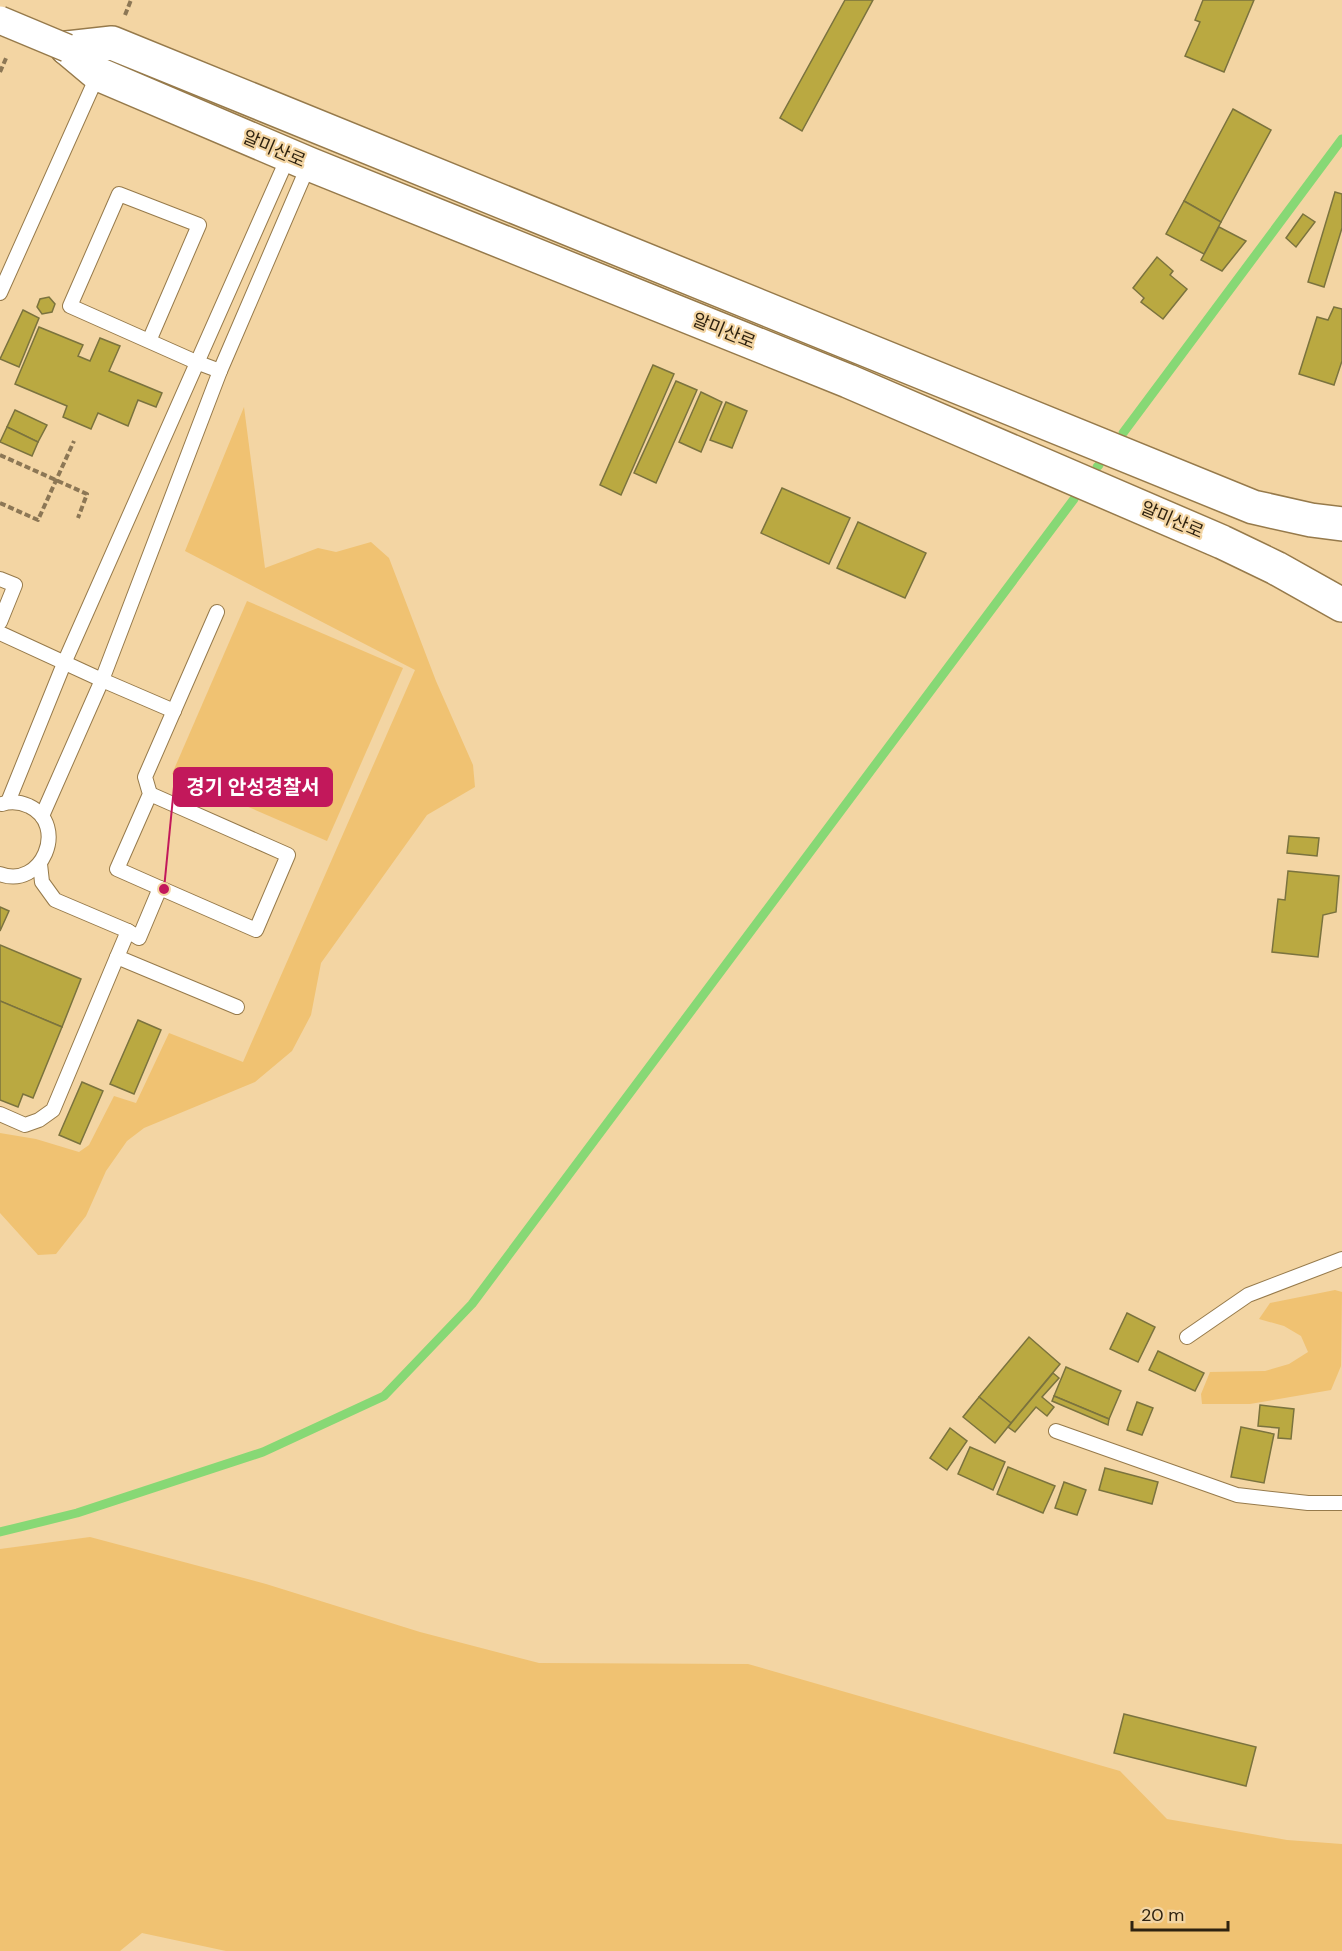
<svg xmlns="http://www.w3.org/2000/svg" width="1342" height="1951" font-family="'DM Sans','Noto Sans KR',sans-serif">
<rect width="100%" height="100%" fill="#f3d5a3"/>
<g fill="#f0c272">
<path d="M244,407L265,568L318,548L336,552L371,542L389,558L436,681L473,765L475,787L427,815L321,963L311,1015L292,1051L255,1082L144,1128L127,1141L106,1171L86,1216L56,1254L38,1255L0,1213V1133L36,1139L79,1152L89,1145L114,1096L136,1103L169,1033L243,1062L415,670L185,551Z"/>
<path d="M247,601L403,668L327,841L172,774Z"/>
<path d="M1335,1290L1342,1292L1341,1366L1331,1390L1250,1404H1202L1201,1394L1210,1372L1265,1371L1289,1364L1308,1352L1301,1336L1284,1326L1259,1319L1270,1303Z"/>
<path d="M90,1537L266,1584L420,1632L539,1663L748,1664L1120,1771L1167,1819L1287,1840L1342,1844V1951H226L142,1933L120,1951H0V1549Z"/>
</g>
<g fill="none" stroke-linecap="round" stroke-linejoin="round">
<g stroke="#87d875" stroke-width="9">
<path d="M1123,433L1342,139"/>
<path d="M1097,467L1099,465"/>
<path d="M0,1532L77,1513L263,1452L384,1396L472,1304L1074,499"/>
</g>
</g>
<g fill="#baa941" stroke="#7b733e" stroke-width="1.5">
<path d="M845,0H873L802,131L780,118Z"/>
<path d="M1203,0H1254L1224,72L1185,56L1200,22L1195,20Z"/>
<path d="M1233,109L1271,130L1221,222L1184,201Z"/>
<path d="M1335,192L1342,194V228L1324,287L1308,282Z"/>
<path d="M1184,201L1221,222L1204,254L1166,234Z"/>
<path d="M1303,214L1315,222L1296,247L1286,238Z"/>
<path d="M1219,227L1246,241L1222,271L1201,260Z"/>
<path d="M1157,257L1173,271L1170,275L1187,289L1163,319L1141,302L1144,298L1133,288Z"/>
<path d="M49,297L55,304L52,312L42,314L37,307L40,299Z"/>
<path d="M1334,307L1342,309V361L1334,385L1299,374L1317,317L1328,320Z"/>
<path d="M23,310L39,318L19,367L0,359Z"/>
<path d="M39,327L83,345L78,356L90,361L100,338L120,346L109,371L162,393L156,407L138,400L128,426L98,413L91,429L63,417L67,406L15,384Z"/>
<path d="M653,365L674,374L621,495L600,485Z"/>
<path d="M676,381L697,390L656,483L634,473Z"/>
<path d="M701,392L722,402L701,452L679,442Z"/>
<path d="M726,402L747,411L732,448L710,440Z"/>
<path d="M15,410L47,425L38,442L7,427Z"/>
<path d="M7,427L38,442L32,456L0,442Z"/>
<path d="M782,488L850,518L829,564L761,533Z"/>
<path d="M858,522L926,553L905,598L837,568Z"/>
<path d="M1289,836L1319,838L1317,856L1287,853Z"/>
<path d="M1288,871L1339,876L1336,912L1323,915L1318,957L1272,952L1278,899L1285,900Z"/>
<path d="M0,907L9,911L0,931Z"/>
<path d="M0,945L81,979L62,1027L0,1001Z"/>
<path d="M0,1001L62,1027L33,1098L23,1094L18,1107L0,1100Z"/>
<path d="M138,1020L161,1030L134,1094L110,1084Z"/>
<path d="M82,1082L103,1091L80,1144L59,1135Z"/>
<path d="M1127,1313L1155,1327L1138,1362L1110,1349Z"/>
<path d="M1029,1337L1060,1364L1011,1423L979,1397Z"/>
<path d="M1158,1351L1204,1373L1195,1391L1149,1370Z"/>
<path d="M1066,1367L1121,1391L1109,1419L1054,1396Z"/>
<path d="M1053,1373L1059,1378L1042,1397L1054,1407L1047,1416L1036,1407L1015,1432L1008,1427Z"/>
<path d="M1054,1396L1109,1419L1108,1425L1052,1401Z"/>
<path d="M979,1397L1011,1423L995,1443L963,1417Z"/>
<path d="M1137,1402L1153,1408L1142,1435L1127,1430Z"/>
<path d="M1260,1405L1294,1409L1291,1439L1278,1438L1279,1428L1258,1426Z"/>
<path d="M1241,1427L1274,1434L1264,1483L1231,1477Z"/>
<path d="M950,1428L967,1441L947,1470L930,1458Z"/>
<path d="M970,1447L1005,1462L993,1490L958,1474Z"/>
<path d="M1008,1467L1055,1486L1043,1513L997,1494Z"/>
<path d="M1105,1468L1158,1482L1152,1504L1099,1490Z"/>
<path d="M1064,1482L1086,1490L1077,1515L1055,1508Z"/>
<path d="M1124,1714L1256,1747L1246,1786L1114,1753Z"/>
</g>
<g fill="none" stroke-linecap="round" stroke-linejoin="round">
<g stroke="#967a4b" stroke-width="16">
<g id="lane">
<path d="M0,293L99,72"/>
<path d="M149,341L199,225L119,194L70,306L196,362L220,371"/>
<path d="M0,579L15,585L0,622"/>
<path d="M0,633L102,680L174,711"/>
<path d="M8,802L65,661L289,155"/>
<path d="M42,816L102,680L220,371L309,164"/>
<path d="M40,864L42,882L55,900L128,931L117,957L237,1007"/>
<path d="M0,874C42,890 69,825 29,806C20,802 11,801 2,804"/>
<path d="M160,888L117,869L150,794L145,777L217,612"/>
<path d="M128,931L139,938L160,888L256,930L288,855L150,794"/>
<path d="M0,1114L25,1125L39,1120L53,1110L117,957"/>
<path d="M1187,1337L1248,1295L1342,1259"/>
<path d="M1056,1431L1237,1495L1308,1503H1342"/>
</g>
</g>
<g stroke="#967a4b" stroke-width="36">
<g id="secondary">
<path d="M67,48L98,74L309,164L848,381L1222,542L1276,568L1342,605"/>
<path d="M67,48L112,43L1253,507L1311,520L1342,524"/>
</g>
</g>
<g stroke="#8c7755" stroke-width="4" stroke-dasharray="6 3" stroke-linecap="butt">
<path d="M125,15L131,0"/>
<path d="M0,72L7,56"/>
<path d="M0,455L87,494L78,518"/>
<path d="M0,503L38,520L74,441"/>
</g>
<use href="#lane" stroke="#fff" stroke-width="14"/>
<use href="#secondary" stroke="#fff" stroke-width="33"/>
<g stroke="#967a4b" stroke-width="30" stroke-linecap="butt">
<path id="street-bridge" d="M0,20L67,48"/>
</g>
<use href="#street-bridge" stroke="#fff" stroke-width="27"/>
</g>
<g text-anchor="middle" dominant-baseline="central" stroke-width="4.5" stroke-linejoin="round" paint-order="stroke">
<g font-size="18" fill="#2f2310" stroke="#f3d5a3">
<text transform="translate(274 149) rotate(23)">알미산로</text>
<text transform="translate(724 331) rotate(22)">알미산로</text>
<text transform="translate(1172 520) rotate(23)">알미산로</text>
</g>
</g>
<path fill="none" stroke="#c2185b" stroke-width="2" d="M164 889L174 787"/>
<circle fill="#c2185b" stroke="#f3d5a3" stroke-width="2" cx="164" cy="889" r="6"/>
<rect fill="#c2185b" stroke="#c2185b" stroke-width="2" x="174" y="768" width="158" height="38" rx="6"/>
<g font-size="20" text-anchor="middle" font-weight="bold" fill="#fff">
<text x="253" y="794">경기 안성경찰서</text>
</g>
<path d="M1132 1921v9h96v-9" fill="none" stroke="#2f2310" stroke-width="3"/>
<text x="1141" y="1921" font-size="18" fill="#2f2310" stroke="#f3d5a3" stroke-width="4.5" paint-order="stroke">20 m</text>
</svg>
